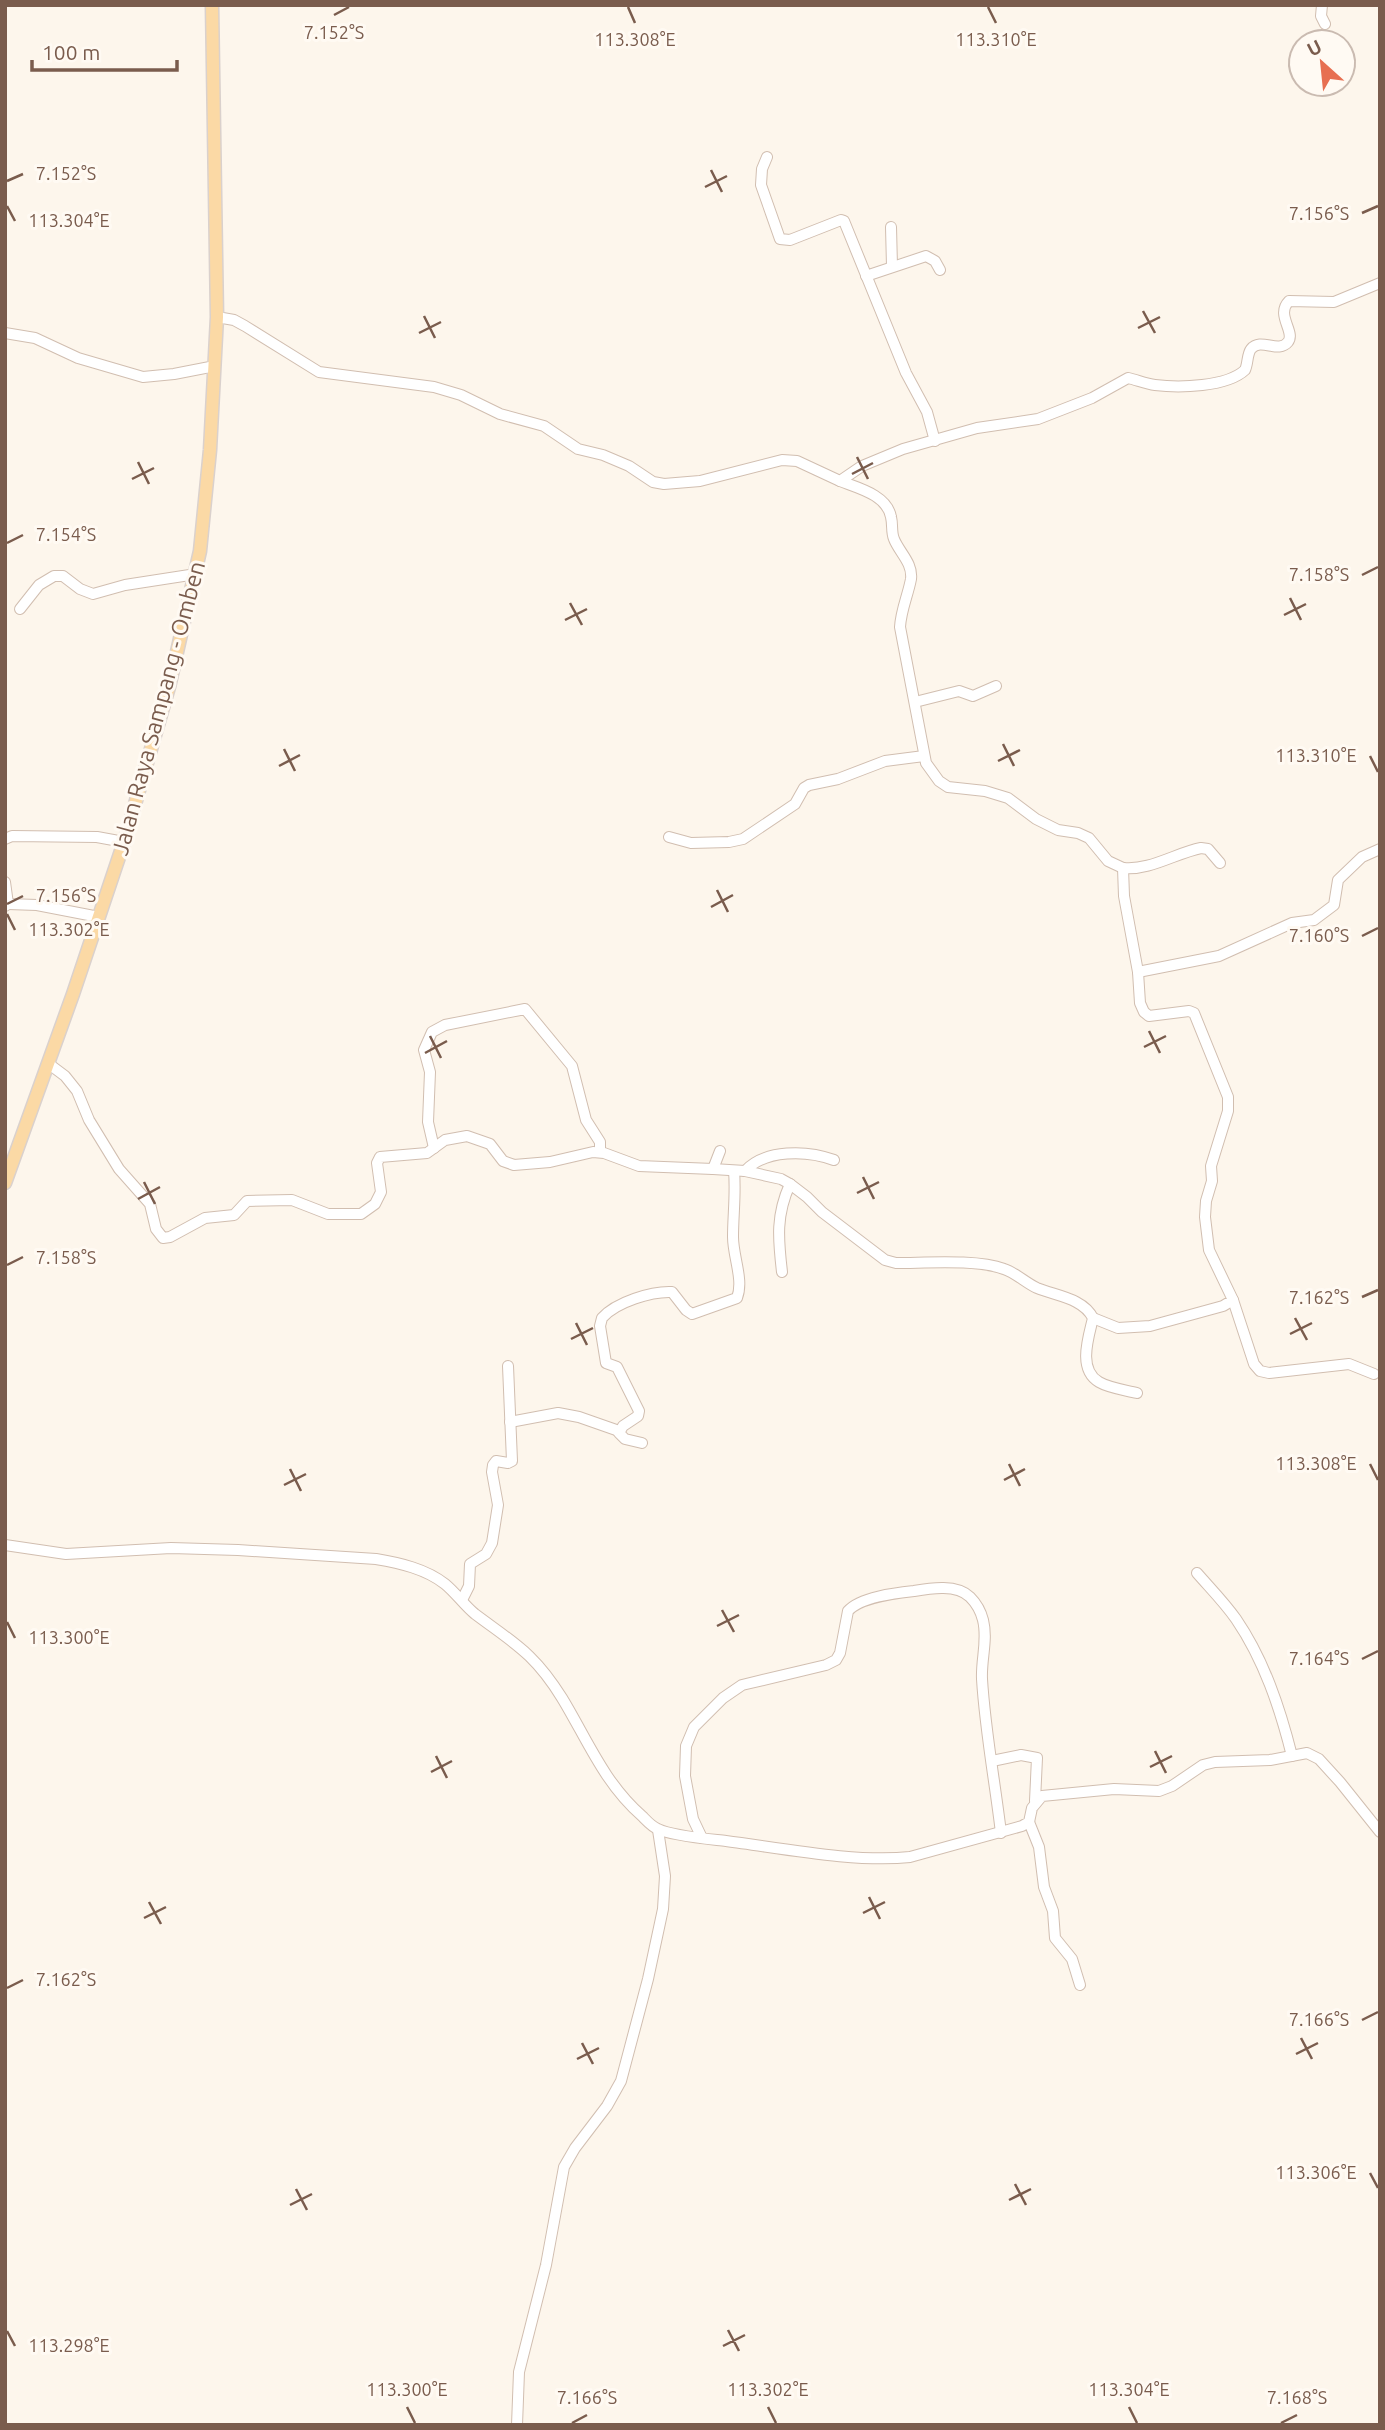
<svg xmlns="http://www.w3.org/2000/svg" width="1385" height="2430" font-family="Ubuntu,sans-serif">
<rect width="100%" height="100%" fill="#fdf6ec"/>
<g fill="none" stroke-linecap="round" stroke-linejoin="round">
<g stroke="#d1beb0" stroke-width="12">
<g id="minor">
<path d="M1322,5L1321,16L1325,24"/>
<path d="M767,157L762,169L761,185L780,239L790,240L841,220L844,221L906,373L927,412L935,441"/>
<path d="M891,227L892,266"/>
<path d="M866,276L926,256L935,261L940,270"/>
<path d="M217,317L234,320L245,326L319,372L434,387L461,395L500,414L544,426L578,449L603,455L629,466L653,482L664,484L700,481L782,460L797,461L840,481L862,466L903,449L977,428L1038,419L1092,398L1128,378C1137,380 1146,384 1155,385C1179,388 1227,387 1245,370C1248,364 1247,354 1251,349C1261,337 1278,354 1288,342C1296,332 1275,315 1289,301L1334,302L1380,283"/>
<path d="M5,333L35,338L78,358L143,377L174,374L215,366"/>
<path d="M840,481C858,488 887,495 891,517C893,525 891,532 894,539C899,552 913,563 911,579C908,595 901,610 900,627L926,763L939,781L948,787L985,791L1008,798L1036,819L1058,830L1078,833L1089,838L1108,861L1123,868L1124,896L1138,972L1140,1003L1144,1012L1149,1016L1189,1011L1194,1013L1228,1097V1111L1211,1166L1212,1181L1206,1201L1205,1217L1209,1250L1233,1300L1223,1306L1150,1326L1118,1328L1093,1318"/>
<path d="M20,609L39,585L54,576H63L80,589L93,594L125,585L196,574"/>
<path d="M915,702L959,691L973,696L996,686"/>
<path d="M669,837L691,843L729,842L743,839L795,804L804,788L809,785L838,779L885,761L924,756"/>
<path d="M5,839L12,836L97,837L124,842"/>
<path d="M1123,868C1149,871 1176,853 1201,848L1208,849L1220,863"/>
<path d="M5,882L8,904L5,906"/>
<path d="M8,904L37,905L99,917"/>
<path d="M1138,972L1219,956L1292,923L1314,920L1334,905L1338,880L1362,857L1380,849"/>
<path d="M49,1064L65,1076L77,1091L89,1120L119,1169L150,1204L156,1229L163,1238L170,1237L205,1218L234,1215L247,1201L292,1200L328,1214H361L375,1204L381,1192L377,1163L380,1157L427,1153L445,1140L467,1136L490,1144L503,1161L514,1165L550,1162L593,1152L604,1153L639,1166L713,1169L720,1151"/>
<path d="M434,1148L428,1122L430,1072L424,1050L432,1032L445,1025L525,1009L572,1066L586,1120L600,1142V1152"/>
<path d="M713,1169L745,1171L781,1179L790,1184L807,1197L822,1212L885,1260L896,1263C926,1263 977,1259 1004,1269C1016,1273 1026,1283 1037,1288C1056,1296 1083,1298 1093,1318C1089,1336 1077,1369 1099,1382C1109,1388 1125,1390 1137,1393"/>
<path d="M745,1171C765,1149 807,1150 834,1160"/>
<path d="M782,1272C778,1238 776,1215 790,1184"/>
<path d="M1233,1300L1254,1364L1260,1371L1269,1373L1349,1364L1374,1374"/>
<path d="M510,1422L558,1413L579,1417L619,1431"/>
<path d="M642,1443L625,1439L619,1433L623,1426L638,1416L639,1411L617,1367L606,1363L600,1326L602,1318C616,1302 652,1291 672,1292L686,1310L692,1314L737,1298C744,1280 733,1257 733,1237C733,1215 736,1193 734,1171"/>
<path d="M5,1545L66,1554L171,1548L238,1550L376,1559C400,1563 426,1569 445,1584C456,1593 464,1605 475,1614C515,1644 534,1653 562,1698C587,1739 604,1783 642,1816C646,1820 652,1827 658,1829C672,1836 709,1839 726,1841C781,1848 856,1863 910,1857L1022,1826L1029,1822L1032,1808L1042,1796L1114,1789L1159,1791L1172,1786L1203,1765L1215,1762L1270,1760L1307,1753L1319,1759L1340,1782L1380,1832"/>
<path d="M1197,1573C1210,1588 1224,1602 1236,1619C1264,1660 1280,1708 1292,1756"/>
<path d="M462,1600L469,1586L470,1564L486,1554L492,1543L498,1505L492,1472L493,1465L496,1461L508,1463L512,1461L508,1366"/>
<path d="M992,1761L1021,1755L1037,1758L1035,1801"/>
<path d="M1029,1822L1039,1847L1044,1887L1053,1911L1055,1938L1072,1959L1080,1985"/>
<path d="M702,1838L693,1819L685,1776L686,1746L694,1727L723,1698L742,1685L826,1665L836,1660L840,1653L848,1611C860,1597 896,1593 914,1591C931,1588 957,1584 970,1597C976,1603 981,1612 983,1620C988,1640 981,1659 982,1679C985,1730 995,1782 1001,1833"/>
<path d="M517,2425L519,2372L546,2265L564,2167L575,2148L607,2106L621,2081L648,1979L663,1909L665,1876L658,1830"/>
</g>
</g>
<g stroke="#dad1cd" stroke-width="15">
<path id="major" d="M5,1183L73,994L124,842L169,687L200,551L210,450L217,317L212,5"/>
</g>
<use href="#minor" stroke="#fff" stroke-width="10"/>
<use href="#major" stroke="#fbd9a5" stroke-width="12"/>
</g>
<path fill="none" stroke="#7a5c4d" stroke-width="2.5" d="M628,7L635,23M988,7L996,23M334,15L349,7M711,170L722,192M7,181L23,174M705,187L727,176M7,206L15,221M1362,213L1378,206M1143,311L1155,333M424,316L435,338M1138,328L1160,317M419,333L441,322M857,457L868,479M138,462L149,484M852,474L873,463M132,479L154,468M7,543L23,535M1362,575L1378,567M1290,598L1301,620M570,603L582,625M1284,615L1306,604M565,620L587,609M1003,744L1014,766M284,749L295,771M1370,756L1378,772M998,761L1020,750M279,766L300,755M717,890L728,912M7,904L23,896M711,907L733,895M7,914L15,930M1362,936L1378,928M1149,1031L1160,1053M430,1036L441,1058M1144,1047L1166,1036M425,1053L447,1041M863,1177L874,1199M144,1182L155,1204M857,1193L879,1182M138,1199L160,1187M7,1265L23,1257M1362,1297L1378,1290M1295,1318L1307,1340M576,1323L587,1345M1290,1334L1312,1323M571,1339L593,1328M1009,1464L1020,1486M1370,1464L1378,1480M290,1469L301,1491M1004,1480L1025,1469M284,1485L306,1474M722,1610L734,1632M7,1622L15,1638M717,1626L739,1615M1362,1659L1378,1651M1155,1751L1166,1773M436,1756L447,1778M1150,1767L1172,1756M431,1772L452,1761M869,1897L880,1919M149,1902L161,1924M863,1913L885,1902M144,1918L166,1907M7,1988L23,1980M1362,2020L1378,2012M1301,2038L1312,2059M582,2043L593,2064M1296,2054L1318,2043M577,2059L599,2048M1370,2173L1378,2188M1015,2184L1026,2205M296,2189L307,2210M1009,2200L1031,2189M290,2205L312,2194M728,2330L739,2351M7,2331L15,2346M723,2346L745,2335M407,2407L415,2423M768,2407L776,2423M1129,2407L1137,2423M572,2423L587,2415M1281,2423L1297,2415"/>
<g text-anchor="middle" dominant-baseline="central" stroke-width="6" stroke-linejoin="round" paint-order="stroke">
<g font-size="23" fill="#7a5c4d" stroke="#fffaf3">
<text transform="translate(158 708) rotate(-75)">Jalan Raya Sampang - Omben</text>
</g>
</g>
<g font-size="18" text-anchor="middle" fill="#7a5c4d" stroke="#fffaf3" stroke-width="6" stroke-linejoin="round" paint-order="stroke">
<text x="334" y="39">7.152°S</text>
<text x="635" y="46">113.308°E</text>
<text x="996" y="46">113.310°E</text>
<text x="66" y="180">7.152°S</text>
<text x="1319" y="220">7.156°S</text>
<text x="69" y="227">113.304°E</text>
<text x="66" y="541">7.154°S</text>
<text x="1319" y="581">7.158°S</text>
<text x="1316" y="762">113.310°E</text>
<text x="66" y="902">7.156°S</text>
<text x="69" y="936">113.302°E</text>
<text x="1319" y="942">7.160°S</text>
<text x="66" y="1264">7.158°S</text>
<text x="1319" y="1304">7.162°S</text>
<text x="1316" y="1470">113.308°E</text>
<text x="69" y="1644">113.300°E</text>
<text x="1319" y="1665">7.164°S</text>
<text x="66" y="1986">7.162°S</text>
<text x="1319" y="2026">7.166°S</text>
<text x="1316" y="2179">113.306°E</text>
<text x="69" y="2352">113.298°E</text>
<text x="407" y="2396">113.300°E</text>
<text x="768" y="2396">113.302°E</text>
<text x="1129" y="2396">113.304°E</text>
<text x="587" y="2404">7.166°S</text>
<text x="1297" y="2404">7.168°S</text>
</g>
<rect width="1385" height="2430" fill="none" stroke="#7a5c4d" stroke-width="14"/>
<g transform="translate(1322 63) rotate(333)"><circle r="33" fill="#fffaf3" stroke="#cabbb1" stroke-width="2"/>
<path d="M0-5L12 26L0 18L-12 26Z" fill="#e76f51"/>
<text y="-10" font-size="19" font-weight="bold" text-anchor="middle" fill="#7a5c4d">U</text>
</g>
<path d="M32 60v10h145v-10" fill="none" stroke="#7a5c4d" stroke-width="3.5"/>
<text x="42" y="60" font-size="21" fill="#7a5c4d" stroke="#fffaf3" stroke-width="5" paint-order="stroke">100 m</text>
</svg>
